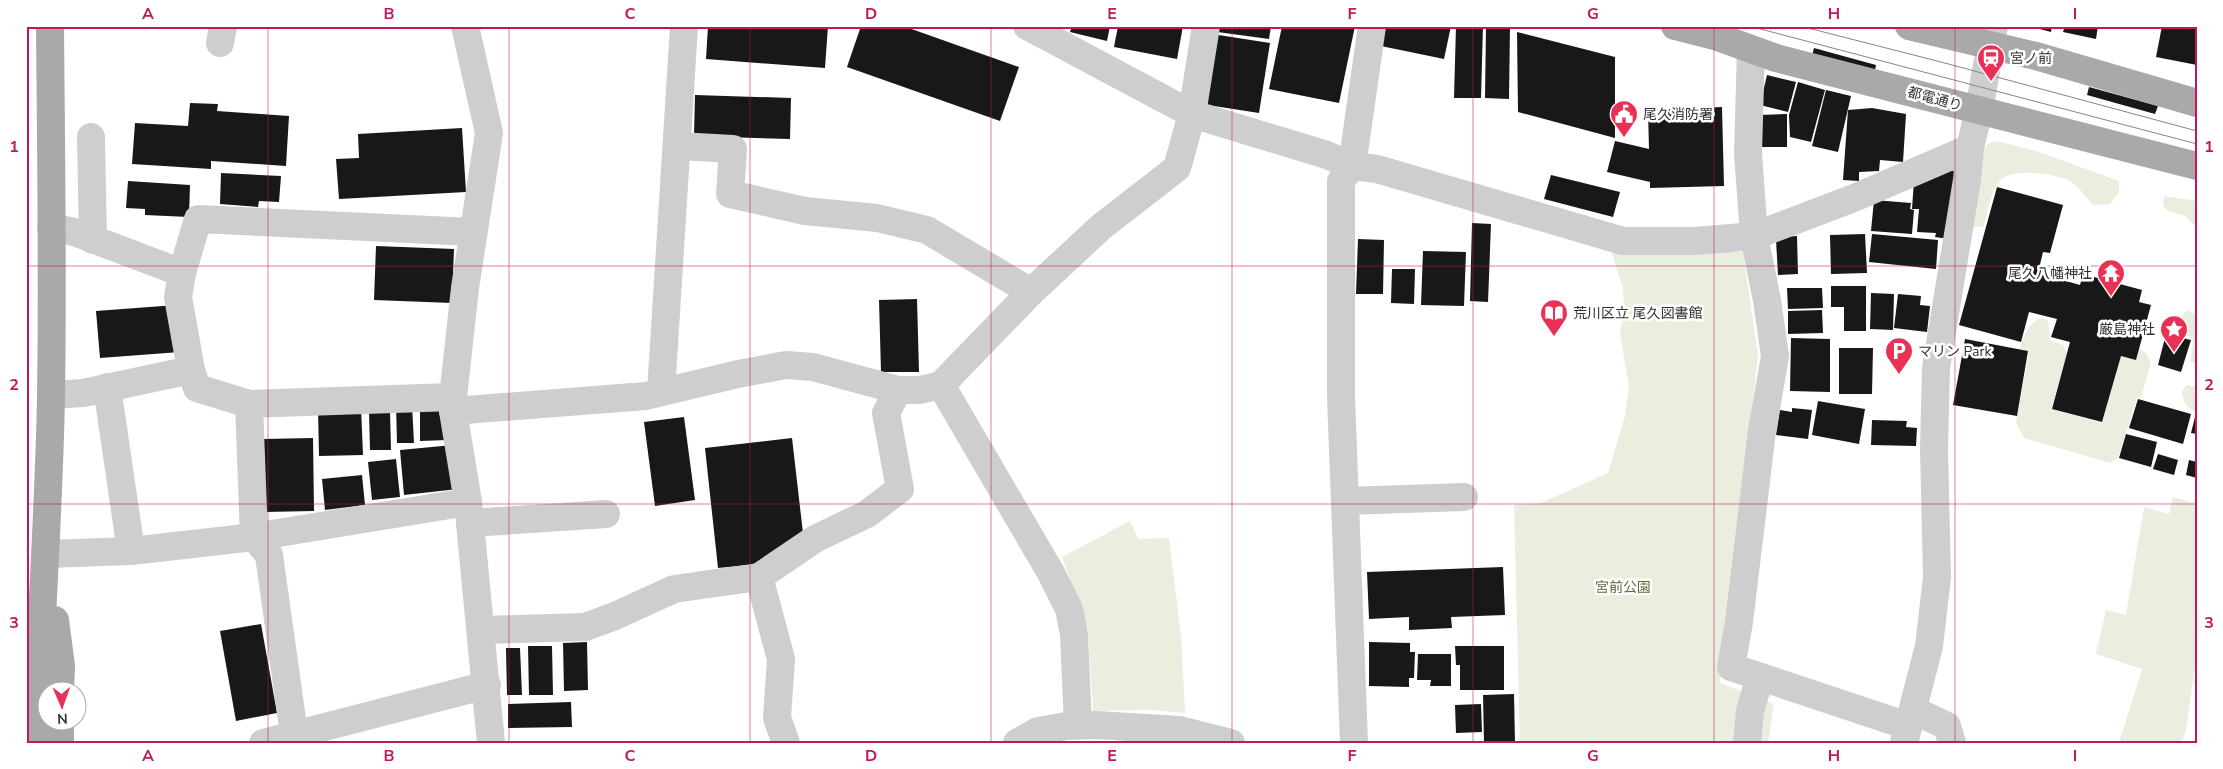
<svg xmlns="http://www.w3.org/2000/svg" width="2223" height="769" font-family="'Nunito Sans','Noto Sans JP',sans-serif">
<rect width="100%" height="100%" fill="#fff"/>
<g fill="#e9eedf">
<path d="M1997,141L2036,151L2119,181V192L2110,204L2093,205C2086,197 2077,184 2068,180C2054,174 2011,167 2001,180C1990,192 1988,212 1983,227H1974L1968,217L1979,153L1989,143Z"/>
<path d="M2164,196L2197,201V228L2185,216L2168,211L2163,205Z"/>
<path d="M1611,251L1743,252L1758,355L1720,683L1774,704L1768,743H1520L1514,505L1541,503L1608,473L1625,416L1629,386L1620,334L1624,312L1623,288Z"/>
<path d="M2187,310L2197,315V364L2190,362L2193,343L2189,337L2180,331L2178,321Z"/>
<path d="M2041,318L2048,320L2050,340L2063,345L2067,353L2051,409L2102,423L2121,356L2136,360L2139,348L2146,353L2151,363L2141,397L2137,398L2118,458L2110,463L2024,438L2016,423L2029,351L2020,349C2023,336 2029,323 2041,318Z"/>
<path d="M2187,385L2197,387V412C2186,409 2183,401 2182,391Z"/>
<path d="M2173,497L2197,504V652L2186,730L2181,743H2119L2142,669L2096,654L2106,610L2126,615L2144,507L2169,514Z"/>
<path d="M1130,521L1138,539L1169,538L1181,635L1185,713L1150,710L1093,711L1088,629L1062,557Z"/>
</g>
<g fill="#181818">
<path d="M708,26H828L825,68L706,59Z"/>
<path d="M861,26H903L1019,67L1000,121L847,67Z"/>
<path d="M1072,26H1110L1107,41L1070,32Z"/>
<path d="M1118,26H1183L1177,59L1114,47Z"/>
<path d="M1210,26H1271L1269,39L1210,31Z"/>
<path d="M1282,26H1355L1339,103L1269,89Z"/>
<path d="M1380,26H1451L1444,59L1376,45Z"/>
<path d="M1456,26H1483L1481,98H1454Z"/>
<path d="M1486,26H1510L1509,99L1485,98Z"/>
<path d="M2028,26H2052L2051,32Z"/>
<path d="M2065,26H2098L2096,39L2063,32Z"/>
<path d="M2162,26L2197,29V65L2156,57Z"/>
<path d="M1517,32L1615,57V138L1518,112Z"/>
<path d="M1212,34L1270,43L1259,113L1201,104Z"/>
<path d="M1814,48L1876,65L1874,75L1811,59Z"/>
<path d="M1767,75L1796,82L1788,112L1760,105Z"/>
<path d="M1798,82L1825,90L1811,142L1790,137L1789,115Z"/>
<path d="M2089,87L2158,106L2155,114L2087,95Z"/>
<path d="M1826,90L1851,96L1838,152L1812,146Z"/>
<path d="M695,95L791,98L790,139L694,136Z"/>
<path d="M190,103L218,104L217,111L289,116L286,166L211,161V169L132,164L135,123L188,126Z"/>
<path d="M1722,107L1724,186L1650,188V182L1607,172L1615,141L1649,149L1648,110Z"/>
<path d="M1872,108L1906,114L1903,162L1880,160L1879,171L1859,172V181L1843,180L1848,110Z"/>
<path d="M1787,114V147H1759V115Z"/>
<path d="M462,128L466,192L339,199L336,159L359,158L358,134Z"/>
<path d="M1947,167L1955,172L1949,239L1935,237L1936,233L1917,232L1919,209H1912L1914,180Z"/>
<path d="M221,173L281,176L279,202L259,201L258,207L220,204Z"/>
<path d="M1551,175L1620,192L1613,217L1544,199Z"/>
<path d="M128,181L190,185L189,217L145,215V209L126,208Z"/>
<path d="M1997,187L2063,205L2050,253L2043,252L2038,273L2080,285L2083,274L2142,290L2139,302L2151,305L2136,360L2121,356L2102,422L2052,409L2070,342L2051,337L2057,319L2029,312L2021,342L1959,325Z"/>
<path d="M1874,200L1911,203L1910,209L1914,210L1912,234L1871,231Z"/>
<path d="M1472,223L1491,224L1488,302L1470,301Z"/>
<path d="M1865,234L1867,273L1831,274L1830,235Z"/>
<path d="M1872,234L1938,240L1936,269L1869,262Z"/>
<path d="M1797,236L1798,274L1778,275L1776,240L1782,237Z"/>
<path d="M1358,239L1384,240L1383,294H1356Z"/>
<path d="M376,246L454,249L452,303L374,300Z"/>
<path d="M1423,251L1466,252L1464,306L1421,305Z"/>
<path d="M1392,269H1415L1414,304L1391,303Z"/>
<path d="M1831,286H1866V331H1844V307H1831Z"/>
<path d="M1787,288H1822L1823,308L1788,309Z"/>
<path d="M1871,293L1894,294L1893,330L1870,329Z"/>
<path d="M1898,294L1921,296L1920,305L1930,306L1927,332L1894,328Z"/>
<path d="M917,299L919,372H881L879,300Z"/>
<path d="M176,305L180,352L100,358L96,311Z"/>
<path d="M1822,310L1823,333L1788,334V311Z"/>
<path d="M2166,334L2191,340L2181,372L2158,365Z"/>
<path d="M1791,338L1830,339V392L1790,391Z"/>
<path d="M1965,339L2028,351L2017,416L1953,405Z"/>
<path d="M1839,348H1873L1872,394H1839Z"/>
<path d="M2138,399L2191,414L2183,444L2129,428Z"/>
<path d="M1818,401L1865,409L1859,444L1812,435Z"/>
<path d="M420,404H446L447,440L420,441Z"/>
<path d="M396,405H412L414,443H397Z"/>
<path d="M361,407L363,455L319,456L318,408Z"/>
<path d="M1792,408L1812,410L1808,439L1776,435L1780,410L1792,412Z"/>
<path d="M390,410L391,450H370L369,411Z"/>
<path d="M684,417L695,500L655,506L644,422Z"/>
<path d="M2195,417H2197V434L2191,433Z"/>
<path d="M1872,420L1907,421L1906,427L1917,428L1916,446L1871,445Z"/>
<path d="M2126,434L2157,442L2151,467L2119,458Z"/>
<path d="M313,438L314,511L264,512L262,439Z"/>
<path d="M792,438L803,533L759,564L718,568L705,448Z"/>
<path d="M453,445L458,489L404,495L400,450Z"/>
<path d="M2158,454L2178,460L2174,475L2153,469Z"/>
<path d="M396,459L400,497L372,500L368,462Z"/>
<path d="M2189,460L2197,462V478L2186,475Z"/>
<path d="M362,475L365,505L325,510L322,479Z"/>
<path d="M1503,567L1505,615L1451,617L1452,628L1409,630V617L1369,619L1367,572Z"/>
<path d="M261,624L277,713L236,721L220,631Z"/>
<path d="M587,642L588,690L564,691L563,643Z"/>
<path d="M1369,642L1410,643V652H1415L1414,678H1409V687L1369,686Z"/>
<path d="M528,646H552L553,695H529Z"/>
<path d="M1455,646H1504V690H1460V665H1456Z"/>
<path d="M506,648H520L522,695H507Z"/>
<path d="M1418,654H1451V686H1430L1431,680H1417Z"/>
<path d="M1514,694L1515,743H1484L1483,695Z"/>
<path d="M571,702L572,727L508,728V704Z"/>
<path d="M1481,704L1482,732L1456,733L1455,705Z"/>
</g>
<g fill="none" stroke-linecap="round" stroke-linejoin="round">
<g stroke="#cecece" stroke-width="28">
<path d="M465,26L489,133L465,288L453,397V411L468,502L491,743"/>
<path d="M1027,26L1192,114L1327,155L1352,166L1377,169L1623,241H1695L1754,236L1854,198L1970,148L1979,110L1994,26"/>
<path d="M220,43L223,26"/>
<path d="M1751,49L1748,153L1754,236L1767,300L1775,356L1762,431L1739,622L1731,667L1908,726"/>
<path d="M91,137L93,240"/>
<path d="M678,146L733,149L730,194L805,211L877,218L927,230L1031,292"/>
<path d="M51,227L74,232L182,273L178,297L191,370L197,388L249,404L453,397"/>
<path d="M182,273L198,219L473,232"/>
<path d="M941,385L1051,573L1069,609L1074,634L1078,725"/>
<path d="M107,387L131,551"/>
<path d="M661,392L684,26"/>
<path d="M51,395L83,393L191,370"/>
<path d="M249,404L254,537L269,555L294,734"/>
<path d="M453,411L646,396L738,374L786,365L813,367L898,390H920L941,385L1031,292L1101,227L1177,168L1192,114L1206,26"/>
<path d="M1345,501L1464,497"/>
<path d="M470,523L606,514"/>
<path d="M47,554L131,551L254,537L468,502"/>
<path d="M482,630L585,627L615,616L674,589L759,577"/>
<path d="M1913,710L1947,726L1952,743"/>
<path d="M263,743L487,685"/>
<path d="M786,743L777,718L781,659L759,577L815,539L867,514L900,489L886,413L898,390"/>
<path d="M1017,743L1038,731L1066,726L1096,725L1180,730L1231,743"/>
<path d="M1354,743L1341,397V181L1352,166L1372,26"/>
<path d="M1747,743L1750,711L1760,677"/>
<path d="M1904,743L1929,646L1937,577L1934,449L1936,368L1967,180L1970,148"/>
</g>
<g stroke="#a9a9a9" stroke-width="28">
<path d="M1675,26L1718,37L1776,58L2197,166"/>
<path d="M1909,26L2036,56L2197,103"/>
<path d="M55,620L61,666L60,692"/>
<path d="M37,743C40,627 49,512 51,396C53,273 51,149 50,26"/>
<path d="M60,743V722"/>
</g>
<g stroke="#868686" stroke-width="1">
<path d="M1749,26L2197,144"/>
<path d="M1800,26L1941,62L2197,131"/>
</g>
</g>
<path fill="none" stroke="#c2185b" stroke-width="1" stroke-opacity="0.55" d="M268,26V743M509,26V743M750,26V743M991,26V743M1232,26V743M1473,26V743M1714,26V743M1955,26V743M26,266H2197M26,504H2197"/>
<defs>
<g id="station-pin" transform="scale(1.4375)"><path d="M0 17L-7.5 6A9.5 9.5 0 1 1 7.5 6Z" fill="#ea3155" stroke="#fff"/><path d="M-3-6H3Q5-6 5-4V2Q5 4 3 4L4.5 6H3L1.5 4h-3L-3 6H-4.5L-3 4Q-5 4-5 2V-4Q-5-6-3-6ZM-3.5-4v3h7v-3ZM-3.5 1v1.5H-2V1ZM2 1v1.5H3.5V1Z" fill="#fff"/></g>
<g id="civic-pin" transform="scale(1.4375)"><path d="M0 17L-7.5 6A9.5 9.5 0 1 1 7.5 6Z" fill="#ea3155" stroke="#fff"/><path d="M-.6-6.5H3V-4.5H.6V-3L4-1V1h2V6H-6V1h2V-1L-.6-3ZM-1.2 2.5V6h2.4V2.5Z" fill="#fff"/></g>
<g id="temple-pin" transform="scale(1.4375)"><path d="M0 17L-7.5 6A9.5 9.5 0 1 1 7.5 6Z" fill="#ea3155" stroke="#fff"/><path d="M0-6L5-2H3V0L6.5 2.5H4V6H1.5V3h-3V6H-4V2.5H-6.5L-3 0V-2H-5Z" fill="#fff"/></g>
<g id="library-pin" transform="scale(1.4375)"><path d="M0 17L-7.5 6A9.5 9.5 0 1 1 7.5 6Z" fill="#ea3155" stroke="#fff"/><path d="M-6-4Q-3-5.5-.7-3.5V5Q-3 3-6 4ZM6-4Q3-5.5 .7-3.5V5Q3 3 6 4Z" fill="#fff"/></g>
<g id="sight-pin" transform="scale(1.4375)"><path d="M0 17L-7.5 6A9.5 9.5 0 1 1 7.5 6Z" fill="#ea3155" stroke="#fff"/><path d="M0-6L1.8-2.2L6-1.7L2.9 1.2L3.7 5.4L0 3.3L-3.7 5.4L-2.9 1.2L-6-1.7L-1.8-2.2Z" fill="#fff"/></g>
<g id="parking-pin" transform="scale(1.4375)"><path d="M0 17L-7.5 6A9.5 9.5 0 1 1 7.5 6Z" fill="#ea3155" stroke="#fff"/><path d="M-3.5-5.5H1a3.5 3.5 0 0 1 0 7H-1V5.5H-3.5ZM-1-3.4V-.6H.8a1.4 1.4 0 0 0 0-2.8Z" fill="#fff"/></g>
</defs>
<g fill-rule="evenodd">
<use href="#station-pin" x="1991" y="58"/>
<use href="#civic-pin" x="1624" y="114"/>
<use href="#temple-pin" x="2111" y="273"/>
<use href="#library-pin" x="1554" y="313"/>
<use href="#sight-pin" x="2174" y="329"/>
<use href="#parking-pin" x="1899" y="351"/>
</g>
<g text-anchor="middle" dominant-baseline="central" stroke-width="5" stroke-linejoin="round" paint-order="stroke">
<g font-size="14" fill="#313131" stroke="#fff" text-anchor="start">
<text x="2010" y="58">宮ノ前</text>
<text x="1643" y="114">尾久消防署</text>
<text x="2092" y="273" text-anchor="end">尾久八幡神社</text>
<text x="1573" y="313">荒川区立 尾久図書館</text>
<text x="2155" y="329" text-anchor="end">厳島神社</text>
<text x="1918" y="351">マリン Park</text>
</g>
<g font-size="14" fill="#313131" stroke="#fff">
<text transform="translate(1935 99) rotate(15)">都電通り</text>
</g>
<g font-size="14" fill="#5a6e3c" stroke="#fff">
<text x="1623" y="587">宮前公園</text>
</g>
</g>
<rect width="2223" height="769" fill="none" stroke="#ffffff" stroke-width="55"/>
<g transform="translate(62 706) rotate(178)"><circle r="24" fill="#ffffff" stroke="#adadad"/>
<path d="M0-4L9 19L0 12L-9 19Z" fill="#ea3155"/>
<text y="-8" font-size="14" font-weight="bold" text-anchor="middle" fill="#313131">N</text>
</g>
<rect x="28" y="28" width="2168" height="714" fill="none" stroke="#c2185b" stroke-width="2"/>
<g font-size="16" text-anchor="middle" font-weight="bold" fill="#c2185b">
<text x="148" y="19">A</text>
<text x="389" y="19">B</text>
<text x="630" y="19">C</text>
<text x="871" y="19">D</text>
<text x="1112" y="19">E</text>
<text x="1352" y="19">F</text>
<text x="1593" y="19">G</text>
<text x="1834" y="19">H</text>
<text x="2075" y="19">I</text>
<text x="14" y="152">1</text>
<text x="2209" y="152">1</text>
<text x="14" y="390">2</text>
<text x="2209" y="390">2</text>
<text x="14" y="628">3</text>
<text x="2209" y="628">3</text>
<text x="148" y="761">A</text>
<text x="389" y="761">B</text>
<text x="630" y="761">C</text>
<text x="871" y="761">D</text>
<text x="1112" y="761">E</text>
<text x="1352" y="761">F</text>
<text x="1593" y="761">G</text>
<text x="1834" y="761">H</text>
<text x="2075" y="761">I</text>
</g>
</svg>
